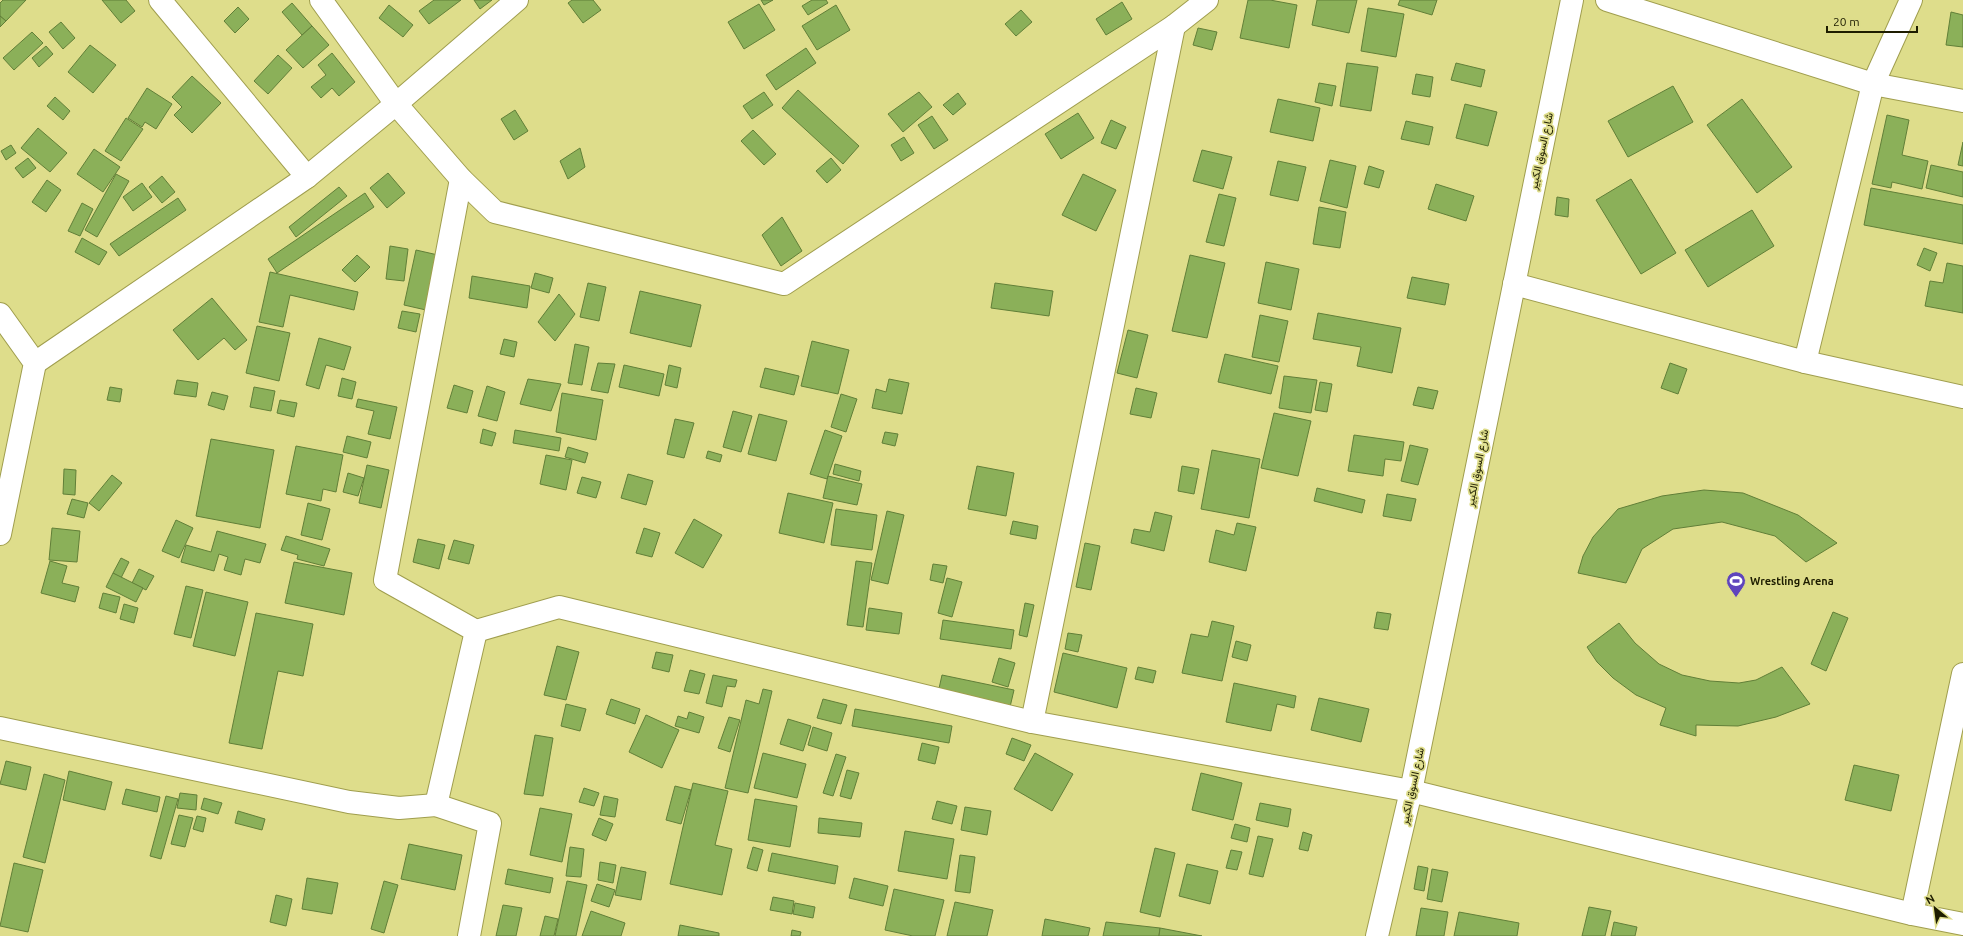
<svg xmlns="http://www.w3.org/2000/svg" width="1963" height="936" font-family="Ubuntu,Vazirmatn,sans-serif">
<rect width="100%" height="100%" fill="#dedd8b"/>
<g fill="#8bb059" stroke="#617f38">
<path d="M3,0H26L6,21L0,16V3Z"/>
<path d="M102,0H126L135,11L121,23Z"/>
<path d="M434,0H461L429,24L419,11Z"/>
<path d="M474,0H492L480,9Z"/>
<path d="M572,0H593L601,10L583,23L568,3Z"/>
<path d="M761,0H773L764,5Z"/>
<path d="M812,0H826L828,3L808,15L802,6Z"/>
<path d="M1248,0H1270L1297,5L1289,48L1240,38Z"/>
<path d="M1317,0H1357L1349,33L1312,25Z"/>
<path d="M1400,0H1437L1432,15L1398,5Z"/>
<path d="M1122,2L1132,19L1106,35L1096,19Z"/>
<path d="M292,3L312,26L302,35L282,12Z"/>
<path d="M759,4L775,30L744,49L728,22Z"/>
<path d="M389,5L413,25L403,37L379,18Z"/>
<path d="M836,5L850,30L817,50L802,26Z"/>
<path d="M238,7L249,19L235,33L224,21Z"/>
<path d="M1368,8L1404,14L1396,57L1361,51Z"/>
<path d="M1021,10L1032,22L1016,36L1005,24Z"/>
<path d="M1951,12L1963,15V47L1946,45Z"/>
<path d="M0,16L6,21L0,27Z"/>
<path d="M61,22L75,38L63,49L49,32Z"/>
<path d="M312,26L329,45L303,68L286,50Z"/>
<path d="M1198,28L1217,32L1212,50L1193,45Z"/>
<path d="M32,32L43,43L14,70L3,58Z"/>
<path d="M90,45L116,65L93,93L68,72Z"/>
<path d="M46,46L53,54L39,67L32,58Z"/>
<path d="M806,48L816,63L776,90L766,75Z"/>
<path d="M332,53L355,82L339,96L332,88L321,98L311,87L326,75L318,65Z"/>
<path d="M278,55L292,68L268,94L254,81Z"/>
<path d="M1347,63L1378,67L1371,111L1340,106Z"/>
<path d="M1456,63L1485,70L1481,87L1451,80Z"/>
<path d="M1416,74L1433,77L1430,97L1412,94Z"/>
<path d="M192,76L221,103L192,133L174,115L182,107L172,97Z"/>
<path d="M1319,83L1336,86L1332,106L1315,102Z"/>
<path d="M1673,86L1693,122L1628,157L1608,121Z"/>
<path d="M147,88L172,104L156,129L145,122L142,127L128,118Z"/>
<path d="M798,90L859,146L843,164L782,108Z"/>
<path d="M764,92L773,105L752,119L743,106Z"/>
<path d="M919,92L932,107L903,132L888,114Z"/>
<path d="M958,93L966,104L953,115L943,105Z"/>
<path d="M55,97L70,111L63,120L47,106Z"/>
<path d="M1278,99L1320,108L1313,141L1270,132Z"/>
<path d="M1742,99L1792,167L1757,193L1707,125Z"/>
<path d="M1465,104L1497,112L1488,146L1456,138Z"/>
<path d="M515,110L528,131L514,140L501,119Z"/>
<path d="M1078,113L1094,138L1061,159L1045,134Z"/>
<path d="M1887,115L1909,120L1902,155L1928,161L1922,189L1892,182L1891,188L1872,184Z"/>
<path d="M932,116L948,140L934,149L918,125Z"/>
<path d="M126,118L143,129L121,161L105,151Z"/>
<path d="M1111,120L1126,127L1116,149L1101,143Z"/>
<path d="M1406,121L1433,127L1429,145L1401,139Z"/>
<path d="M38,128L67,153L50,172L21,148Z"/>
<path d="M753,130L776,154L764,165L741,141Z"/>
<path d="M904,137L914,153L901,161L891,145Z"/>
<path d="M1963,142V166L1958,165Z"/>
<path d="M11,145L16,153L6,160L1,151Z"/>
<path d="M580,148L585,167L568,179L560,161Z"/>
<path d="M94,149L120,167L103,192L77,174Z"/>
<path d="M1202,150L1232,157L1223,189L1193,181Z"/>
<path d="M28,158L36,168L23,178L15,168Z"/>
<path d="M831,158L841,170L827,183L816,171Z"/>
<path d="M1330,160L1356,166L1347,208L1320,201Z"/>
<path d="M1278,161L1306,167L1298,201L1270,195Z"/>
<path d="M1931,165L1963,172V197L1926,188Z"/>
<path d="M1369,166L1384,171L1379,188L1364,184Z"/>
<path d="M388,173L405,193L387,208L370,188Z"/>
<path d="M116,174L129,181L97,237L85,230Z"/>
<path d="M1083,174L1116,190L1096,231L1062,215Z"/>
<path d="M162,176L175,192L162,203L149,187Z"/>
<path d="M1631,179L1676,253L1641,274L1596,200Z"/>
<path d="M47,180L61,190L46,212L32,202Z"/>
<path d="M142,183L152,197L133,211L123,197Z"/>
<path d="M1436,184L1474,196L1466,221L1428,209Z"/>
<path d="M339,187L347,196L296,237L289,227Z"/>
<path d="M1871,188L1963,205V244L1864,225Z"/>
<path d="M365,193L374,207L277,273L268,259Z"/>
<path d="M1219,194L1236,198L1224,246L1206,242Z"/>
<path d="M1557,197L1569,199L1568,217L1555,215Z"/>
<path d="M178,198L186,210L119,256L110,244Z"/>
<path d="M82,203L93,209L80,236L68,231Z"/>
<path d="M1319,207L1346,212L1340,248L1313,244Z"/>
<path d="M1752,210L1774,246L1708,287L1685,250Z"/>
<path d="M782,217L802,251L781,266L762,235Z"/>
<path d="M82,238L107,252L99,265L75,252Z"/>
<path d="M390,246L408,249L404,281L386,279Z"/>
<path d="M1924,248L1937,253L1930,271L1917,265Z"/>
<path d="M416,250L438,255L426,310L404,305Z"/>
<path d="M357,255L370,267L355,282L342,270Z"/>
<path d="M1190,255L1225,263L1207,338L1172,331Z"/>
<path d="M1266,262L1299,269L1291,310L1258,303Z"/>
<path d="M1947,263L1963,266V313L1925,306L1930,281L1943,283Z"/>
<path d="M270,272L358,292L354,310L290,295L283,327L259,322Z"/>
<path d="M535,273L553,278L549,293L531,288Z"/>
<path d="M472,276L530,286L527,308L469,298Z"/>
<path d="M1412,277L1449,284L1445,305L1407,298Z"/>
<path d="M588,283L606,287L599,321L580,317Z"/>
<path d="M995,283L1053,291L1049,316L991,308Z"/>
<path d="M640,291L701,305L691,347L630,333Z"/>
<path d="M559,294L575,314L555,341L538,322Z"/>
<path d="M212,298L247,340L235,350L224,338L198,360L173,330Z"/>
<path d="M402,311L420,314L416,332L398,328Z"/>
<path d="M1318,313L1401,328L1392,373L1357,366L1361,347L1313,339Z"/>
<path d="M1260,315L1288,321L1279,362L1252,357Z"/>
<path d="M257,326L290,333L279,381L246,373Z"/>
<path d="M1128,330L1148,335L1137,378L1117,373Z"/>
<path d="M319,338L351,347L344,370L326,365L319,389L306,385Z"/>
<path d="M504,339L517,342L514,357L500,354Z"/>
<path d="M812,341L849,350L838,394L801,386Z"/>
<path d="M575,344L589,347L582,385L568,383Z"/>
<path d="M1225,354L1278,366L1271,394L1218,382Z"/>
<path d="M598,363L615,364L608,393L591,390Z"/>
<path d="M1670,363L1687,369L1678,394L1661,388Z"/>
<path d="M624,365L664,374L659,396L619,387Z"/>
<path d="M669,365L681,368L677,388L665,385Z"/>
<path d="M765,368L799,376L794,395L760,387Z"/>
<path d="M1284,376L1317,380L1311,413L1279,408Z"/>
<path d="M342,378L356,382L352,399L338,396Z"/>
<path d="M528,379L561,384L551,411L520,404Z"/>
<path d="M889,379L909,383L902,414L872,408L876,389L886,392Z"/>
<path d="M177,380L198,383L196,397L174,394Z"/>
<path d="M1320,382L1332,384L1327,412L1315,410Z"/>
<path d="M454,385L473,391L467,413L447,408Z"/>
<path d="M487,386L505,392L497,421L478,416Z"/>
<path d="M110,387L122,389L120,402L107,400Z"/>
<path d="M254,387L275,391L271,411L250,407Z"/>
<path d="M1418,387L1438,391L1433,409L1413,405Z"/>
<path d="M1136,388L1157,393L1151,418L1130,414Z"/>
<path d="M212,392L228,396L224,410L208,405Z"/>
<path d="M562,393L603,400L596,440L556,432Z"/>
<path d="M841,394L857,399L846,432L831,427Z"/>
<path d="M358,399L397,407L390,439L368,434L374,411L356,407Z"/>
<path d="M280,400L297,403L294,417L277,413Z"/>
<path d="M733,411L752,416L741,452L723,447Z"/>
<path d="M1274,413L1311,421L1298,476L1261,468Z"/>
<path d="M759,414L787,421L776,461L748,454Z"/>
<path d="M675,419L694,423L684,458L667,454Z"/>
<path d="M483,429L496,433L492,446L480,443Z"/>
<path d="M515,430L561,438L559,451L513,443Z"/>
<path d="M825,430L842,436L827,479L810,474Z"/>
<path d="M885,432L898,434L895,446L882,443Z"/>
<path d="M1354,435L1404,442L1401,461L1385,459L1383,476L1348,471Z"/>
<path d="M347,436L371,442L367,458L343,452Z"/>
<path d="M211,439L274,450L260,528L196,516Z"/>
<path d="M1410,445L1428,449L1418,485L1401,481Z"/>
<path d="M296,446L343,455L336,492L323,489L321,501L286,494Z"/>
<path d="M568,447L588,453L585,463L565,457Z"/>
<path d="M1212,450L1260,459L1249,518L1201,509Z"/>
<path d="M708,451L722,455L720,462L706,458Z"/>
<path d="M546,455L572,460L566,490L540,484Z"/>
<path d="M835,464L861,471L859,481L833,474Z"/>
<path d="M367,465L389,470L381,508L359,503Z"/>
<path d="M977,466L1014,473L1006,516L968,509Z"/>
<path d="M1182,466L1199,469L1194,494L1178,491Z"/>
<path d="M64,469L76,470L75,495L63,494Z"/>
<path d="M348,473L364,478L358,496L343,492Z"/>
<path d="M628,474L653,481L646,505L621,498Z"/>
<path d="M112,475L122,483L99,511L89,503Z"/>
<path d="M828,476L862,484L857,505L823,498Z"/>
<path d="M582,477L601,482L596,498L577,493Z"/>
<path d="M1317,488L1365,500L1362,513L1314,501Z"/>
<path d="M1704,490L1743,493L1798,515L1837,543L1806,562L1775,536L1722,522L1673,529L1642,549L1626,583L1578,573L1583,556L1593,537L1618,509L1662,496Z"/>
<path d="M788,493L833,503L824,543L779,533Z"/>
<path d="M1387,494L1416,499L1411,521L1383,516Z"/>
<path d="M72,499L88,503L84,518L67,514Z"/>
<path d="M308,503L330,509L322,540L301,535Z"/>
<path d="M836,509L877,515L872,550L831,545Z"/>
<path d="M887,511L904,515L888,584L871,580Z"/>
<path d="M1155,512L1172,516L1164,551L1131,543L1134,529L1150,532Z"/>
<path d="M694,519L722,535L703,568L675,553Z"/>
<path d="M176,520L193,528L179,558L162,551Z"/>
<path d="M1013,521L1038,526L1036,539L1010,534Z"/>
<path d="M1237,523L1256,527L1246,571L1209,562L1216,530L1234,535Z"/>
<path d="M52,528L80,531L77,562L49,560Z"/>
<path d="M644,528L660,533L652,557L636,553Z"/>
<path d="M217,531L266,544L260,563L245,559L241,575L224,570L228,557L219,554L214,571L181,562L186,545L211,552Z"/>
<path d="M286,536L330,549L324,566L297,559L298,555L281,550Z"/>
<path d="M418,539L445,545L439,569L413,562Z"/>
<path d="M454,540L474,545L469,564L448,559Z"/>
<path d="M1085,543L1100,546L1091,590L1076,587Z"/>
<path d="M121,558L129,562L121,578L113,573Z"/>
<path d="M50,561L67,566L62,583L79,587L75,602L41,593Z"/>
<path d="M856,561L872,563L863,627L847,625Z"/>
<path d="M294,562L352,573L344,615L285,603Z"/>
<path d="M933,564L947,566L943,583L930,580Z"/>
<path d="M139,569L154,576L146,590L132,583Z"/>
<path d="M113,573L143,588L136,602L106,587Z"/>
<path d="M947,578L962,582L952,617L938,613Z"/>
<path d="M186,586L203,590L191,638L174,634Z"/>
<path d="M206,592L248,602L235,656L193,646Z"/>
<path d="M103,593L120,597L116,613L99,608Z"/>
<path d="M1025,603L1034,605L1027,637L1019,635Z"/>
<path d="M124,604L138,608L134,623L120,619Z"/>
<path d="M869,608L902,613L899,634L866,630Z"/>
<path d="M1377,612L1391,614L1388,630L1374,628Z"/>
<path d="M1833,612L1848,618L1826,671L1811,664Z"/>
<path d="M256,613L313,624L303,676L278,671L262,749L229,743Z"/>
<path d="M943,620L1014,630L1011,649L940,639Z"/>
<path d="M1212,621L1234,626L1222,681L1182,673L1191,634L1208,637Z"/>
<path d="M1619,623L1635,643L1659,664L1682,675L1710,681L1739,683L1756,680L1782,667L1810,704L1776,717L1738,726L1696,725V736L1660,725L1666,708L1636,695L1613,678L1597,662L1587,647Z"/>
<path d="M1068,633L1082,635L1078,652L1065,649Z"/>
<path d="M1236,641L1251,645L1247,661L1232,657Z"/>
<path d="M557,646L579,652L566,700L544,695Z"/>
<path d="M656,652L673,655L669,672L652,668Z"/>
<path d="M1063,653L1127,668L1117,708L1054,692Z"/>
<path d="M999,658L1015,663L1008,687L992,682Z"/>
<path d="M1138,667L1156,671L1153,683L1135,679Z"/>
<path d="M690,670L705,674L699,694L684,691Z"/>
<path d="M713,675L737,680L735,687L727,686L722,707L706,703Z"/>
<path d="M942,675L1014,690L1010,707L938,693Z"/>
<path d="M1234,683L1296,696L1294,708L1277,704L1271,731L1226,722Z"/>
<path d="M763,689L772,691L748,793L725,788L746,700L759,704Z"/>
<path d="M1319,698L1369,709L1361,742L1311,730Z"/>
<path d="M611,699L640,709L635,724L606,714Z"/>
<path d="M823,699L847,705L841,724L817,718Z"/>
<path d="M566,704L586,709L580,731L561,726Z"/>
<path d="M855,709L952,726L949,743L852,726Z"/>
<path d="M689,712L704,717L699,733L675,726L678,716L687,719Z"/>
<path d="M646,715L679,730L662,768L629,752Z"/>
<path d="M729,717L740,720L730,752L718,748Z"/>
<path d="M788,719L811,726L803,751L780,744Z"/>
<path d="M813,727L832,733L827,751L808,745Z"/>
<path d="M535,735L553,738L543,796L524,794Z"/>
<path d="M1012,738L1031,745L1024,761L1006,754Z"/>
<path d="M922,743L939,747L935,764L918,760Z"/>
<path d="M763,753L806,764L797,798L754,788Z"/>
<path d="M1035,753L1073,774L1052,811L1014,789Z"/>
<path d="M836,754L846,757L833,796L823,793Z"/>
<path d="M6,761L31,767L26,790L0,784Z"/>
<path d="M1854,765L1899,775L1891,811L1845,800Z"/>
<path d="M847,770L859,773L851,799L840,796Z"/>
<path d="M69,771L112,782L105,810L63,800Z"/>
<path d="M1201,773L1242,783L1233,820L1192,810Z"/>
<path d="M44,774L65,780L45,863L23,857Z"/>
<path d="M693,783L728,791L715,845L732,849L722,895L670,884Z"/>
<path d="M675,786L691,790L681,824L666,820Z"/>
<path d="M584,788L599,793L594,806L579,802Z"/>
<path d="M126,789L160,797L157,812L122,804Z"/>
<path d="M180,793L197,795L196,810L177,808Z"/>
<path d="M166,796L178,799L161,859L150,856Z"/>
<path d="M604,796L618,799L615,817L600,815Z"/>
<path d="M204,798L222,803L218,814L201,809Z"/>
<path d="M755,799L797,806L790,847L748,840Z"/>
<path d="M937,801L957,806L952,824L932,819Z"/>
<path d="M1260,803L1291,809L1288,827L1256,820Z"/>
<path d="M965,807L991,811L987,835L961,830Z"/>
<path d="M540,808L572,814L562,862L530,855Z"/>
<path d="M238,811L265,819L262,830L235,823Z"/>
<path d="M179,815L193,818L185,847L171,844Z"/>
<path d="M197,816L206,818L203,832L193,829Z"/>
<path d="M599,818L613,824L606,841L592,835Z"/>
<path d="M819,818L862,823L860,837L818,833Z"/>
<path d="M1235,824L1250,828L1247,842L1231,838Z"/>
<path d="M905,831L954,839L947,879L898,871Z"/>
<path d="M1303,832L1312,835L1308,851L1299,849Z"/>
<path d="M1258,836L1273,839L1263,877L1249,874Z"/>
<path d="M409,844L462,855L455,890L401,879Z"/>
<path d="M570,847L584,849L581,877L566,876Z"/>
<path d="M753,847L763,850L757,871L747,868Z"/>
<path d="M1155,848L1175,853L1160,917L1140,912Z"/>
<path d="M1231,850L1242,852L1237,870L1226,868Z"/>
<path d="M772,853L838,866L835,884L768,871Z"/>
<path d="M960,855L975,857L970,893L955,891Z"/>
<path d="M600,862L616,865L613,883L598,880Z"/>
<path d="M14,863L43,870L28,932L0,926Z"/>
<path d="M1187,864L1218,871L1210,904L1179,896Z"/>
<path d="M1418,866L1428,868L1424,891L1414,889Z"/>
<path d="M621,867L646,872L641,900L615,895Z"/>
<path d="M508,869L553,878L550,893L505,884Z"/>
<path d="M1432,869L1448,872L1442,902L1427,899Z"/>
<path d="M307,878L338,883L332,914L302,909Z"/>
<path d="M854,878L888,886L883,906L849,898Z"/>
<path d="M384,881L398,885L384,933L371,929Z"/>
<path d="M567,881L587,885L576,936H555Z"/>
<path d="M597,884L615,890L609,907L591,901Z"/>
<path d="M894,889L944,900L935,936H913L885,930Z"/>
<path d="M276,895L292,899L286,926L270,922Z"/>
<path d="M773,897L794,901L792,914L770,910Z"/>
<path d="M955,902L993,910L987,936H947Z"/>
<path d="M795,903L815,907L813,918L793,914Z"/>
<path d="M503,905L522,908L516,936H496Z"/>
<path d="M1589,907L1611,911L1605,936H1582Z"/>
<path d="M1421,908L1448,912L1444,936H1416Z"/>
<path d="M591,911L625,923L621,936H582Z"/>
<path d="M1459,912L1519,923L1517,936H1454Z"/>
<path d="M545,916L558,919L554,936H540Z"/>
<path d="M1045,919L1090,928L1088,936H1042Z"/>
<path d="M1106,922L1160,928L1159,936H1103Z"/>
<path d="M1614,922L1637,927L1635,936H1611Z"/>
<path d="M680,925L719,933V936H678Z"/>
<path d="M1160,928L1202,936H1159Z"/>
<path d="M792,930L801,932L800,936H791Z"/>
</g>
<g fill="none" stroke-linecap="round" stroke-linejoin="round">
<g stroke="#a09e4e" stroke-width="24">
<g id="minor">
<path d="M160,0L307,177"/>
<path d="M321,0L396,104L461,179L495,212L784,284L1174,26L1207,0"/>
<path d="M1607,0L1873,84L1963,101"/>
<path d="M461,179L385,580L476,631L436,805L490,823L469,936"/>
<path d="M1514,284L1805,362L1963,397"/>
<path d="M0,314L35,363L0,534"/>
<path d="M1805,362L1873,84L1911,0"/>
<path d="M35,363L307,177L396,104L517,0"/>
<path d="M476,631L559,607L1032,722L1411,791L1912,914L1963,924"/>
<path d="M1032,722L1174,26"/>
<path d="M0,728L349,802L399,808L436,805"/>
<path d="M1912,914L1963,674"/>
</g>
</g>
<g stroke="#a09e4e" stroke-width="24">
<path id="tertiary" d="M1377,936L1411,791L1572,0"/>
</g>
<use href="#minor" stroke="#fff" stroke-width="22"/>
<use href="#tertiary" stroke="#fff" stroke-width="22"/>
</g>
<defs>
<g id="stadium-pin" transform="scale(1)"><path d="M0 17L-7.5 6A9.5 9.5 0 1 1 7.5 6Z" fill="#5f44bd" stroke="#dedd8b"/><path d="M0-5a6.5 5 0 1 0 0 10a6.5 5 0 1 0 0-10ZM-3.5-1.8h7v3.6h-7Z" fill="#fff"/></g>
</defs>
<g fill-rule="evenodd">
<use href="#stadium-pin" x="1736" y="581"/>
</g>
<g text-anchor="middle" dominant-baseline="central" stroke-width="3.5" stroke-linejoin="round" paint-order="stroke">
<g font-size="11" fill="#1e1d00" stroke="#dedd8b">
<text transform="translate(1541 151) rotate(-78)">شارع السوق الكبير</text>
<text transform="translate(1477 468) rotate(-79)">شارع السوق الكبير</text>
<text transform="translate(1412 786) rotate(-78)">شارع السوق الكبير</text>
</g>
<g font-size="11" font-weight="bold" fill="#1e1d00" stroke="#dedd8b" text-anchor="start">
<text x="1750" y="581">Wrestling Arena</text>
</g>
</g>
<g transform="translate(1935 908) rotate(331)" stroke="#dedd8b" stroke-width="3" paint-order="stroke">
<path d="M0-3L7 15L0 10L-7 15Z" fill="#1e1d00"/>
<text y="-6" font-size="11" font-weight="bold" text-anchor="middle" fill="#1e1d00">N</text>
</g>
<path d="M1827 26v6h90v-6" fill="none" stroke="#1e1d00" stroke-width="2"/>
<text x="1833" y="26" font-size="12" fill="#1e1d00" stroke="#dedd8b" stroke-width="3" paint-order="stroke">20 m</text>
</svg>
